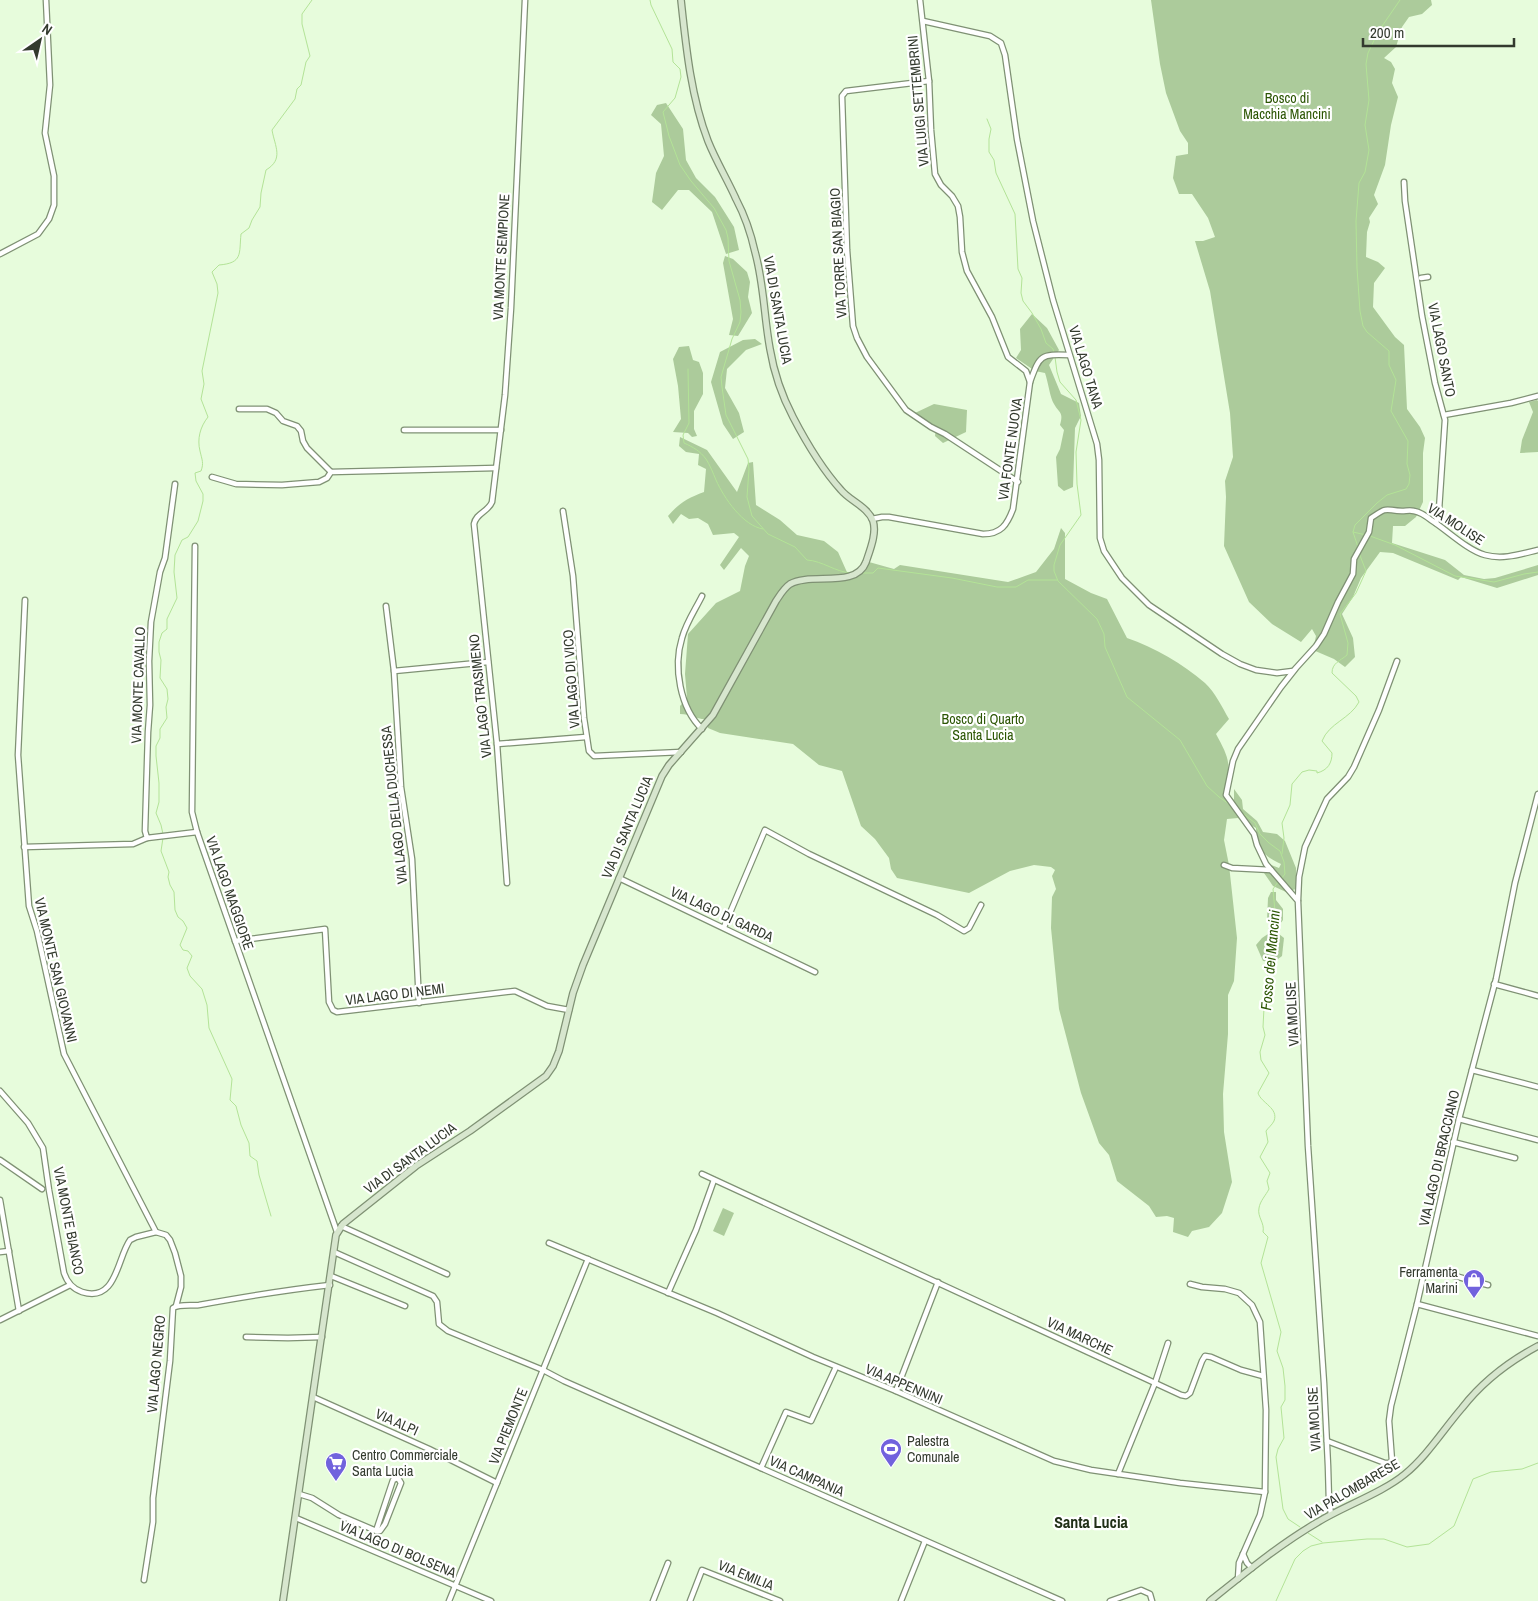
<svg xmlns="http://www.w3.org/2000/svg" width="1538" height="1601" font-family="'Archivo Narrow',sans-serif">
<rect width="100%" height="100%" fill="#e7fcdc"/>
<g fill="#accb9b">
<path d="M1151,0H1431L1432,5L1422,14L1409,17L1402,27L1396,47L1384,58L1391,62L1395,69L1392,83L1398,97L1391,125L1385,165L1374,195L1378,204L1369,218L1370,222L1367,232L1366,257L1378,262L1385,268L1374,283L1373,307L1395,337L1404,345L1407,409L1420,427L1425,438L1423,453V502L1416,517L1405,526H1393L1392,543L1445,560L1464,575L1484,579L1495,578L1538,565V575L1497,588L1461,577L1458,580L1393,553L1380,552L1361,578L1353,597L1342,614L1353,638L1355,657L1345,667L1334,659L1313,650L1316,636L1312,629L1301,642L1272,624L1249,602L1224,546L1226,497L1225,481L1233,457L1230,413L1210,291L1195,241H1203L1215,237L1208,218L1192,194H1179L1173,178L1176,156L1188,154V143L1180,131L1166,93L1160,64Z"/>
<path d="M666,103L683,129L686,160L696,178L715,197L734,227L739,250L726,254L712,212L689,190H678L662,210L652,202L656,173L664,156L661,124L651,115L657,105Z"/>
<path d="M725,256L733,259L747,272L750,282L748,297L752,313L738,336L729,335L733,319L723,263Z"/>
<path d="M1032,314L1047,328L1059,350L1049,365L1061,394L1079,403L1081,416L1075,428L1073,487L1064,491L1058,486L1056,457L1060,449L1064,430L1060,425C1064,412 1059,413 1054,404C1050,398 1048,381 1045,373L1035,371L1016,358L1021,350L1020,329Z"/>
<path d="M755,339L762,344L746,350L727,369L725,388L739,413L744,432L733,439L723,424L711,382L720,352L743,340Z"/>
<path d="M689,346L693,360L699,362L703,373V394L694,411V429L697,436L692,437L688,433L673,432L681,419L678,386L673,359L679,347Z"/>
<path d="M1537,400L1538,401V452L1520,453L1522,440L1533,412L1529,402Z"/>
<path d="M934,404L967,410L966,432L943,443L935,436L936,428L919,417L915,413Z"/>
<path d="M680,437L707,450L737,492L748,463L753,462L756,505L780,520L797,535L824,541L838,552L850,579L861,574L869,562L894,569L900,565L1008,582L1036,572L1054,549L1061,528L1065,533V579L1091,593L1107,599L1127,638C1154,647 1183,664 1205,683C1215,692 1222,707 1229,719L1216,734C1228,756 1233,766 1224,790L1234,800V789L1242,800L1243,809L1257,821L1263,832L1277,834L1285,841L1296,868V889L1286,892L1273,886L1264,873L1269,864L1279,868L1281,864C1263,855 1257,850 1256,828L1238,818L1227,819L1224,840L1229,865L1237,938L1234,981L1228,995V1034L1223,1094L1224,1132L1232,1182L1222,1213L1209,1227L1192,1231L1188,1237L1173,1232L1174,1218L1167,1216L1156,1217L1149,1206L1117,1181L1109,1155L1099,1143L1081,1093L1059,1009L1051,928L1052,897L1056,889L1052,876L1055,870L1051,867L1034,865L1010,871L969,893L897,878L891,869L889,858L875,839L861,826L842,771L819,765L793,744L720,733L708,728V719C696,720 692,714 680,714V706L687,698L685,674L688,634L716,603L740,591L745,566L749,556L741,548L724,570L720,565L739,537L734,533L713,535L708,524L698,518L689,519L681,514L673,524L668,516C679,503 688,498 704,492L706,469L698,465L699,454L686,452L679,446Z"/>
<path d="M1271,892H1276V900L1283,909V920L1277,928L1267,920L1268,898Z"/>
<path d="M1274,930L1284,938L1282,956L1274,962L1263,961L1256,945L1262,938Z"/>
<path d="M723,1208L734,1213L724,1236L713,1231Z"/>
</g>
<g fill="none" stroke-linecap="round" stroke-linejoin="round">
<g stroke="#b3e397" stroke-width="1">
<path d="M650,0L651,5L672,49L673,62L680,69L681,77L675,98L663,112L669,136L680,165L691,181L714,208L726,230L728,238L729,261L740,300L741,312L740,322L732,339L721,377L722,387L726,415L748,459L749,469L747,497L752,516L768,534L795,547L807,560C823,561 835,572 851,573"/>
<path d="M987,119L991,129L989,139V152L994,160L996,173L1015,214L1018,269L1022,278L1021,293L1023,301L1032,313L1041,329L1046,343L1053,349L1054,353"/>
<path d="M1055,357L1057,372L1060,382L1076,400L1081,420L1076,452L1077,484L1081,515L1060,545L1054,565V571L1058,581L1097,619L1104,634L1105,647L1127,697L1180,740L1207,786L1219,797L1232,806"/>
<path d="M688,369L689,423L683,435L684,443C693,447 700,451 706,459C710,465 713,473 716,480C724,498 743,526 763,529"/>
<path d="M1353,532L1366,535"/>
<path d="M1370,536L1395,545L1455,576L1494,582L1524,574L1538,572"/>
<path d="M1358,547L1353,532L1355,525L1377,503L1387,495L1406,489L1409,484L1410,475L1407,464L1408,441L1391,411L1396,380L1389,365V351L1367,332L1363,326L1360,311L1357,268L1356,221L1359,183L1365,172L1369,150L1365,125L1369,100L1366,64L1368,53L1378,32L1400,0"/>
<path d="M860,573H873L878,568L952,578L997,587H1016L1028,580H1057"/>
<path d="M1240,811L1255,823L1260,834L1269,843L1280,851L1284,862L1285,874L1281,879"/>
<path d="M163,834L161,825L156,813L159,802V783L156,756V746L160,738V729L167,718L166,707L168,699L167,689L160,678L161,660L159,652V642L162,633L167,629V619L177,598L174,572L175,555L182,540L188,537L198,521L203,501V494L196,481L195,473L201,471C204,463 202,460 200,451C197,439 200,427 208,417L201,399L204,384L202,371L218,293L217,284L212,272L219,265C243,263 239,254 241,234L249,228L252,220L260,207L261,193L266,170C284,159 275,147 272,130L295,99L297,89L301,85L306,62L310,56L302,24V14L312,0"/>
<path d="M163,838L161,851L169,872L168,877L170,885L174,892L175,910L178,917L183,921L187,928L180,945L183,950L188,951L192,956L187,968L190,976L202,989L207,1005L209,1028L232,1079L230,1100L236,1106L241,1125L249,1143L250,1156L257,1161L259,1175L271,1216"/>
<path d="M1282,854L1284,838L1282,823L1290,805L1292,784L1302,772L1309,770L1317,771V773C1328,770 1332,763 1332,753L1322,741C1329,723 1350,719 1359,702L1356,696L1332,673C1332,663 1340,661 1347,655L1348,643L1340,614L1356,593L1366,571L1359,553"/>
<path d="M1278,882L1273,889L1275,912L1271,925L1272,946L1269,956L1270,971L1265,981L1267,997L1264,1008L1263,1027L1265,1035L1260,1052L1261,1060L1269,1073L1258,1093C1261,1103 1279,1108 1274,1121C1272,1125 1268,1128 1266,1131L1268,1142L1260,1157L1270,1173L1267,1181L1269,1189C1266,1195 1260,1201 1259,1208C1257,1217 1265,1223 1263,1232L1268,1237L1261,1263L1281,1332L1277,1351L1283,1368L1285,1386V1400L1281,1407L1284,1438L1278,1449L1276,1457L1283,1509L1288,1519L1300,1527"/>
<path d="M1308,1533L1322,1542"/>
<path d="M1276,1601L1295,1559L1303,1551L1311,1546L1323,1543L1367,1539H1384L1407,1547L1429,1544L1454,1526L1473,1479L1491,1472L1522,1469L1538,1463"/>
</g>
<g stroke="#7f9174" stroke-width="7">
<g id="street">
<path d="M920,0L929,81L931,130L935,174L941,185L952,196L958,206L960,217L962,252L967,271L992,317L1008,357L1026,371L1030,382"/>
<path d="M923,21L990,36L1001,43L1005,55L1017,139L1033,221L1053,300L1097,444L1099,460L1100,538L1104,551L1122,578L1149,605L1222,654L1240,664L1256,670L1277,673L1293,671"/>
<path d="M929,81L846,91L842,96L847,250L853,326L857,338L867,357L906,410L931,427L945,434L1018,482"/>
<path d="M1404,182L1405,201L1422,316L1435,383L1445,420L1439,510L1436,523"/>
<path d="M0,254L38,234L49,219L54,205V176L45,133L50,85L46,0"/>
<path d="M1421,278L1428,277"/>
<path d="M239,409H267L276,413L283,421L297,426L301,431L303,441L307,448L331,472"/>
<path d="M1444,415L1511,403L1538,396"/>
<path d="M404,430H501"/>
<path d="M212,477L236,484L282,485L319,482L327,478L331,472L496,468"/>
<path d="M175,484L165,558L160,572L151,622L149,661L150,705L148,732L145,831L147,838L197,832"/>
<path d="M563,511L573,576L584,718L589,751L594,756L681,752"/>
<path d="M872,519L882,517H889L983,534C1001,534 1007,525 1013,509L1030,382C1040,355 1040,354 1069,355"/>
<path d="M195,546L192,812L197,832L337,1232"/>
<path d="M25,600L18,755L29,906L37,931L64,1054L156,1232"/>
<path d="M386,606L394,671L401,787L412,859L419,1003"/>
<path d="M394,671L488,662"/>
<path d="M702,729C680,708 673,667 682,638C686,623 695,610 702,596"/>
<path d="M497,744L586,737"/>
<path d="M24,847L133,844L147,838"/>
<path d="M1224,865L1232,868L1271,870"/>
<path d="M619,878L815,972"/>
<path d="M507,883L497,744L474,524C476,513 488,512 492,502L505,395L511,308L525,0"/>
<path d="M1298,900L1299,877L1305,847L1327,799L1348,777L1354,767L1379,710L1397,661"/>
<path d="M724,927L765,830L809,854L937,915L964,931L969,928L981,905"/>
<path d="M235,941L325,929L329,1002L333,1010L337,1012L515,991L547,1006L569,1010"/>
<path d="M1494,984L1538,996"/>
<path d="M1472,1070L1538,1087"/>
<path d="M0,1091L28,1123L43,1148L49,1190L64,1273C67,1282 73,1289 82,1292C117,1303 117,1258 130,1240L136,1237L156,1232L166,1235L170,1240L175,1253L181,1276V1287L176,1306"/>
<path d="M1459,1119L1538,1140"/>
<path d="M1453,1142L1515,1158"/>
<path d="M0,1160L42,1189"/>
<path d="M702,1174L1181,1395L1186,1396L1190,1393L1202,1361L1205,1356L1211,1357L1241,1370L1263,1376"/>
<path d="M0,1200L19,1311"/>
<path d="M341,1226L447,1274"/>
<path d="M549,1243L717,1313L813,1357L896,1391L1054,1461L1091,1470L1180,1483L1265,1492"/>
<path d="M0,1252L9,1251"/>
<path d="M334,1252L433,1296L437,1302L439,1324L448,1331L543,1370L564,1381L1062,1601"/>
<path d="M1444,1273L1488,1285"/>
<path d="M331,1276L405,1306"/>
<path d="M1190,1284L1202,1287L1225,1289L1239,1293L1252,1305L1260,1322L1266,1410L1265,1492L1260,1515L1239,1563L1238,1579"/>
<path d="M668,1293L696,1230L714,1180"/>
<path d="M1417,1304L1538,1336"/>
<path d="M0,1320L70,1285"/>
<path d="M246,1337L288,1338L322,1337"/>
<path d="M896,1391L938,1282"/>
<path d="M313,1397L429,1449L497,1483"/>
<path d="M1327,1441L1385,1463H1390L1392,1461L1389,1421L1391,1406L1417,1304L1459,1119L1496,979L1515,883L1538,794"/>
<path d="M761,1468L786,1412L811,1421L836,1367"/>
<path d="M1118,1474L1155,1383L1168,1343"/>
<path d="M299,1494L312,1498L339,1515L374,1530C376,1531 378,1531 380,1531L385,1524L401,1483L398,1478L393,1480L376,1531"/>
<path d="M1331,1514L1329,1501L1328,1466L1324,1383L1308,1146L1298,901L1266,864L1257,845L1254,834L1226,795L1233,761L1238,749L1281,687L1296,668L1316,646L1324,634L1338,602L1353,574L1354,559L1369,532L1371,518C1389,506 1383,510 1402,511C1406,511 1410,510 1414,511C1420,512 1426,516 1431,520C1447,530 1467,550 1485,555C1503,560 1521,554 1538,550"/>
<path d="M296,1518L491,1601"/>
<path d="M1243,1554L1247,1563L1252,1568"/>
<path d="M144,1580L153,1522V1498L170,1361L173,1308C179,1304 191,1306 199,1305C243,1297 285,1290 330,1285"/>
<path d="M449,1601L588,1259"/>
<path d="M653,1601L668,1563"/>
<path d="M690,1601L702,1570L780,1601"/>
<path d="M901,1601L925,1541"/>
<path d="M1110,1601L1141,1590L1150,1594L1152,1601"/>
</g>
</g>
<g stroke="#7f9174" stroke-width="8">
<g id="secondary">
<path d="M283,1601L336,1235L343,1224L416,1166L470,1131L546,1076L553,1066L559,1051L573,993L583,965L662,776L669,765L713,715L776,601C780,595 784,588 790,584C811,572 856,589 866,562C870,550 877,533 873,521C868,507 850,501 841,490C822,469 806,442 793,417C782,396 774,373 770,349C764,317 764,284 755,252C751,234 745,216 736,199C727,179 716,161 708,141C691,97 686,47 681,0"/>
<path d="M1210,1601C1245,1573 1280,1544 1318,1522C1344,1506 1382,1493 1405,1474C1427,1456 1443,1430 1462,1408C1483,1381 1508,1362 1538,1346"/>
</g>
</g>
<use href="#street" stroke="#fff" stroke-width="4.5"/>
<use href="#secondary" stroke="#d7e6ce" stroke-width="5.5"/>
</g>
<defs>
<g id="shop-pin" transform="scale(1.125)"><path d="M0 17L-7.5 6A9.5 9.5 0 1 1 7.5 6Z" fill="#7162dd" stroke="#fff"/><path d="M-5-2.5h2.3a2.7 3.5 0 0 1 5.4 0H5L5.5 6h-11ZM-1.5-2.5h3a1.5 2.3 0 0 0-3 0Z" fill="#fff"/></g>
<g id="stadium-pin" transform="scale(1.125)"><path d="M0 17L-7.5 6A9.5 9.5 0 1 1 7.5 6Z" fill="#7162dd" stroke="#fff"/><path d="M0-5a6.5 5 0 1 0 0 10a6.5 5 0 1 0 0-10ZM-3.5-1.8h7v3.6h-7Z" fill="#fff"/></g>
<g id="supermarket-pin" transform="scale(1.125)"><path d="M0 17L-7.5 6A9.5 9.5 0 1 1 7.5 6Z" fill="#7162dd" stroke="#fff"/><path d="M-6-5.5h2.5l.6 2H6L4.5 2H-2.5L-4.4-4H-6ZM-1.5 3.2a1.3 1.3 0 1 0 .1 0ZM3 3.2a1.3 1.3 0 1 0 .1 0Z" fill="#fff"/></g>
</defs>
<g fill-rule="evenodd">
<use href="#shop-pin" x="1474" y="1280"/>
<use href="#stadium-pin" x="891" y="1449"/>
<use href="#supermarket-pin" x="336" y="1463"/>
</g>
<g text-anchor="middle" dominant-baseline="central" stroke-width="4.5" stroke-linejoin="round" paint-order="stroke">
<g font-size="14" fill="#2b5503" stroke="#fff">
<text x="1287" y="98">Bosco di<tspan x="1287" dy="16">Macchia Mancini</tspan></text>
<text x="983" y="719">Bosco di Quarto<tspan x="983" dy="16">Santa Lucia</tspan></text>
</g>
<g font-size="14" fill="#333a2e" stroke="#fff">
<text transform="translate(918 101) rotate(-95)">VIA LUIGI SETTEMBRINI</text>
<text transform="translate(838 253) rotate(-93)">VIA TORRE SAN BIAGIO</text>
<text transform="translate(501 257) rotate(-87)">VIA MONTE SEMPIONE</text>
<text transform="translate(778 310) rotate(80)">VIA DI SANTA LUCIA</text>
<text transform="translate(1442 350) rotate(79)">VIA LAGO SANTO</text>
<text transform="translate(1086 367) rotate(73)">VIA LAGO TANA</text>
<text transform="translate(1010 449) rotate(-82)">VIA FONTE NUOVA</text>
<text transform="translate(1456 524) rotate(33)">VIA MOLISE</text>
<text transform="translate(571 679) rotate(-94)">VIA LAGO DI VICO</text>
<text transform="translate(138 685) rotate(-88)">VIA MONTE CAVALLO</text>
<text transform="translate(480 696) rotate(-96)">VIA LAGO TRASIMENO</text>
<text transform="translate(394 805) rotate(-96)">VIA LAGO DELLA DUCHESSA</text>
<text transform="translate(627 827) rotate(-67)">VIA DI SANTA LUCIA</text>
<text transform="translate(230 893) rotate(71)">VIA LAGO MAGGIORE</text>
<text transform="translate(722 914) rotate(25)">VIA LAGO DI GARDA</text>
<text transform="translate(56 970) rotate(77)">VIA MONTE SAN GIOVANNI</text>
<text transform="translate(395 994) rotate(-7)">VIA LAGO DI NEMI</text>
<text transform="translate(1292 1014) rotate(-93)">VIA MOLISE</text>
<text transform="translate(410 1158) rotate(-36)">VIA DI SANTA LUCIA</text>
<text transform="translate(1439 1158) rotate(-77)">VIA LAGO DI BRACCIANO</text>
<text transform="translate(69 1221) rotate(79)">VIA MONTE BIANCO</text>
<text transform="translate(1080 1336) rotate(25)">VIA MARCHE</text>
<text transform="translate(156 1364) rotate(-85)">VIA LAGO NEGRO</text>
<text transform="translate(904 1384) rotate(23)">VIA APPENNINI</text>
<text transform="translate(1314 1419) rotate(-93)">VIA MOLISE</text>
<text transform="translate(397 1422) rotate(24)">VIA ALPI</text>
<text transform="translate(508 1426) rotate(-68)">VIA PIEMONTE</text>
<text transform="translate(807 1476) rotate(24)">VIA CAMPANIA</text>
<text transform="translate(1352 1489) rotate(-30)">VIA PALOMBARESE</text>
<text transform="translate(398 1549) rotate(23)">VIA LAGO DI BOLSENA</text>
<text transform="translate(746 1575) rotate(22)">VIA EMILIA</text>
</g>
<g font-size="14" fill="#333a2e" stroke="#fff" text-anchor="start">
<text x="1458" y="1272" text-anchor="end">Ferramenta<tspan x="1458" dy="16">Marini</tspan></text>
<text x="907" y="1441">Palestra<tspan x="907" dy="16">Comunale</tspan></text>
<text x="352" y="1455">Centro Commerciale<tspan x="352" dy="16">Santa Lucia</tspan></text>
</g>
<g font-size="15" font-style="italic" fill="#2c5604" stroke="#fff">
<text transform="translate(1270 960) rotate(-85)">Fosso dei Mancini</text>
</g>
<g font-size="16" font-weight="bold" fill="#213018" stroke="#fff">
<text x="1091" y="1522">Santa Lucia</text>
</g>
</g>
<g transform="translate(40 40) rotate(34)" stroke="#ffffff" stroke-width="4" paint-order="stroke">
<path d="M0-4L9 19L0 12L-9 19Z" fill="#333a2e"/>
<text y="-8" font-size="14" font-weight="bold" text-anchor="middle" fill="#333a2e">N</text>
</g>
<path d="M1363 38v8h151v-8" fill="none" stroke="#333a2e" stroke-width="2.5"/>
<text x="1370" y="38" font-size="15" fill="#333a2e" stroke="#ffffff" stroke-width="4" paint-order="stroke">200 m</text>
</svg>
